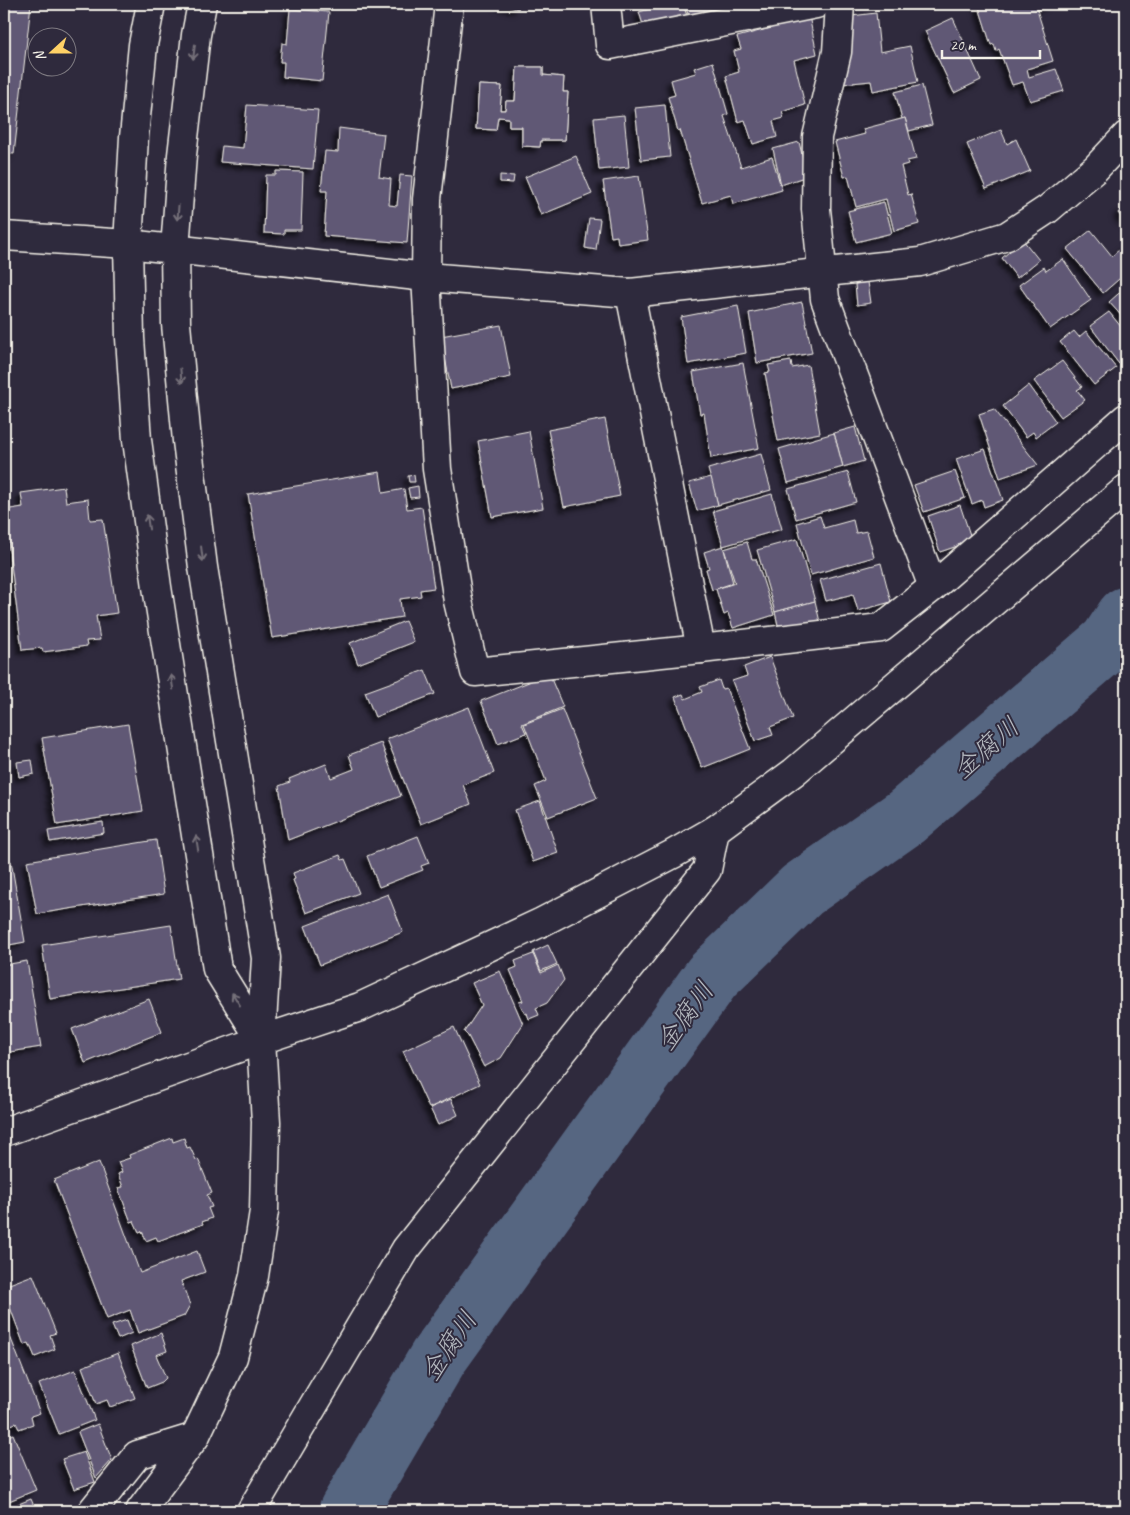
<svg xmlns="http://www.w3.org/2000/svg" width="1130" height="1515" font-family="Caveat,'Klee One',sans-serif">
<defs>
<filter id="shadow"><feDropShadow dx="-4.5" dy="4.5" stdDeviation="2.5" flood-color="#0009"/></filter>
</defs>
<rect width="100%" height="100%" fill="#2f2a3d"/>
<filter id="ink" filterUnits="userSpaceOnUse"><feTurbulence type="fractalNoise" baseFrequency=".02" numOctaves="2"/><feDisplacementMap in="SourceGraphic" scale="10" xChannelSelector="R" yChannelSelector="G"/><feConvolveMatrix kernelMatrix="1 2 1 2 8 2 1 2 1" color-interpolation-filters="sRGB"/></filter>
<g filter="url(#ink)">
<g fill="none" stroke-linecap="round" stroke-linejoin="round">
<path stroke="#566681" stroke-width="59" d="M348,1511L438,1358L712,977L802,890L906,817L1109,642L1126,616"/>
</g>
<g fill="#605875" stroke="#f4f1e8" filter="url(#shadow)">
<path d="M4,4H31L14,154L4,153Z"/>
<path d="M314,4H334L332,9Z"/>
<path d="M499,4H520L518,9Z"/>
<path d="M663,4H683L688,19L645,31L639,12L664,5Z"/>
<path d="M684,4H744L723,12L721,6L690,18Z"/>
<path d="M978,4H1051L1037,10L1053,61L1027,69L1029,77L1056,69L1064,91L1030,101L1023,82L1012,85L999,49L996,51L994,44L991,45Z"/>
<path d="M290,9L329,12L322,81L283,77L284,62H280L282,43L287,44Z"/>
<path d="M876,13L880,52L910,46L918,82L873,91L871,81L842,84L835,18Z"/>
<path d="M809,16L817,54L794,60L805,105L782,112L784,118L773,121L777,137L753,144L745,120L738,122L726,76L739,72L734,51L741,49L737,37L782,25V22Z"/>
<path d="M953,18L981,80L954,93L925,31Z"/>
<path d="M713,62L728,114L724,116L741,167L772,157L782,190L733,204L731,195L702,203L680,130L678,131L668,97L675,95L671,80L696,73L694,68Z"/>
<path d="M517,67H543V75L564,77L563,92H568L565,140H541L540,147L522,146V127H509V118L498,117L496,130L476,129L479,85L502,86L500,110H505L506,101H515Z"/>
<path d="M517,67H543V75L564,77L563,92H568L565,140H541L540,147L522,146V127H509V118L498,117L496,130L476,129L479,85L502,86L500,110H505L506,101H515Z"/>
<path d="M922,85L932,125L909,131L905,118L902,119L895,92Z"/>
<path d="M247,105L318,110L313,169L220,162L222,146L243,148Z"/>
<path d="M665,105L670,157L641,160L635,108Z"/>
<path d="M624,115L629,167L599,170L594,118Z"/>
<path d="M905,118L916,159L907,161L908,164L901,166L908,195L911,194L919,224L894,231L886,199L856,207L848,176L844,177L835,142L865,134L863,129Z"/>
<path d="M339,128L384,134L379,177L391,179L389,205L397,206L400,175L412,176L407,243L324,236L327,191H321L325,151L338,152Z"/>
<path d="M1001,130L1007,144L1016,139L1030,171L986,189L967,144Z"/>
<path d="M799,142L807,176L781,185L773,149Z"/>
<path d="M576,156L592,194L541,215L525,177Z"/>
<path d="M276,171L303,172L301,230H284V234L264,233L266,175H276Z"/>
<path d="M500,175L514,176L513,183L500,182Z"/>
<path d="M639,176L648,240L618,244L617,236L611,237L603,181Z"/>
<path d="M884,202L892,233L856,242L848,211Z"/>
<path d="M1126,204V222L1118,213Z"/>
<path d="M589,218L600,219L596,250L585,248Z"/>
<path d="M1091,230L1112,256L1126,244V273L1103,293L1067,249Z"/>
<path d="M1023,240L1039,260L1017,278L1002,258Z"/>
<path d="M1063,259L1091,300L1050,329L1019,285L1044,267L1046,271Z"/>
<path d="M868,282L871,303L857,305L855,284Z"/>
<path d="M1126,287V321L1109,302Z"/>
<path d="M802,302L812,353L757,363L749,313Z"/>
<path d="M738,306L746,353L688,364L681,317Z"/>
<path d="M1109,312L1126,333V359L1119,364L1090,326Z"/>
<path d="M501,325L511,377L451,389L441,336Z"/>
<path d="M1074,331L1079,337L1086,331L1116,368L1094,385L1060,342Z"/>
<path d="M791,361L792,368L808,365L820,433L778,441L765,373L770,372L768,365Z"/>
<path d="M1062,361L1082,387L1077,390L1085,400L1061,417L1034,381Z"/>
<path d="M743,363L759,448L711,458L704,413L700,414L693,372Z"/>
<path d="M1029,385L1056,422L1036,437L1033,432L1026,437L1003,406Z"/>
<path d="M994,409L1038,465L1000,478L979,414Z"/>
<path d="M605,419L620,496L564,507L548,430Z"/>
<path d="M855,427L864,461L843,467L834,433Z"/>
<path d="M529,431L543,508L492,517L478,441Z"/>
<path d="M834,433L843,467L788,483L779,449Z"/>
<path d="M985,449L1003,500L984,507L982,500L972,504L956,459Z"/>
<path d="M761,454L771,490L718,505L708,469Z"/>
<path d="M955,471L965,498L924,512L914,485Z"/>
<path d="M380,472L383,493L404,489L407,509L422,507L434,588L420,590L421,596L400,599L402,617L272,638L248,494Z"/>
<path d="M848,472L856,502L796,519L788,489Z"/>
<path d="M414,475L415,482H409L408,476Z"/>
<path d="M711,477L718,505L697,511L689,483Z"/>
<path d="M418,486L419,497L410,498L408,488Z"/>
<path d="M64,487L66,502L88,499L90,520L103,519L117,613L96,616L100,640L86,641L87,646L43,652L42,648L22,650L4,510L23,507L21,493Z"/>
<path d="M772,494L782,529L723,546L713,511Z"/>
<path d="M960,505L972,541L940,552L928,516Z"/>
<path d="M820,516L824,528L853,520L856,533L867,531L874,557L811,575L797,523Z"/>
<path d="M797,539L815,601L775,612L757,550Z"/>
<path d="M747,542L752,559H756L774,615L733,628L728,613L724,615L716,589L735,583L724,549Z"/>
<path d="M723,546L733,583L712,590L706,569L709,568L704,552Z"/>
<path d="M881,563L891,602L858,611L853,594L826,601L820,580Z"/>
<path d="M815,601L820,622L778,625L775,612Z"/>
<path d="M405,621L414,642L358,664L350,643Z"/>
<path d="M770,657L793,718L770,727L773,735L755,741L732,681L747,676L744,667Z"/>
<path d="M425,670L435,694L375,717L365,692Z"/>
<path d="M549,674L563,707L522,724L526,733L498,744L481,701Z"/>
<path d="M719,680L722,689L726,688L750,749L702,768L675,697L683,694L685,699L702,692L700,687Z"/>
<path d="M469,707L494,773L463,785L471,804L421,824L387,739Z"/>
<path d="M562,709L597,798L548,817L535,786L546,781L524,724Z"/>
<path d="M128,724L143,811L57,825L42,738Z"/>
<path d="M381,743L401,796L288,840L279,786L290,782L289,779L326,764L331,778L354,769L349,755Z"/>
<path d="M32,760L34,774L19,777L17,762Z"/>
<path d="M540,801L558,853L533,862L515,810Z"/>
<path d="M103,822L104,833L50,842L48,831Z"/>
<path d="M418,836L429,863L421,866L423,870L379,887L367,856Z"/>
<path d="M156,840L164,894L37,914L27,861Z"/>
<path d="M340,855L342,860L345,859L359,893L306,913L293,880L295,879L293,873Z"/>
<path d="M11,861L25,942L4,946V862Z"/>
<path d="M388,894L403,932L320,965L305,926Z"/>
<path d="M171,925L179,979L50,999L42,945Z"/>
<path d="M548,945L557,964L541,971L533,952Z"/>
<path d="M533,954L541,973L558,965L564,980L547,1003L536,1008L539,1015L529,1019L527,1013L525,1014L519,1002L523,1001L510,970L517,967L515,961Z"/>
<path d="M27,961L41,1047L4,1053V965Z"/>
<path d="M500,971L523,1024L501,1058L484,1067L468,1036L464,1032L482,1005L472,983Z"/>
<path d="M149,999L162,1032L85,1063L72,1029Z"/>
<path d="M454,1027L480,1084L429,1108L403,1051Z"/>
<path d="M451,1099L458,1115L438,1125L430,1108Z"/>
<path d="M172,1138L173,1142L184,1138L187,1148L190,1147L196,1160L198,1159L212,1193L207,1195L212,1207L208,1208L212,1218L202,1222L203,1224L158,1241L156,1237L146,1241L142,1231L139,1232L134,1221L131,1222L118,1188L123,1187L118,1174L122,1172L118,1162L130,1158L129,1155Z"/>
<path d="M99,1162L140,1273L197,1251L205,1272L181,1281L190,1305L184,1316L138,1333L130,1310L107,1319L54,1180Z"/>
<path d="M33,1275L56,1333L50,1335L55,1349L35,1357L29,1343L24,1345L4,1291V1286Z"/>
<path d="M127,1320L132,1333L118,1339L112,1325Z"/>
<path d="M4,1321L40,1413L31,1416L33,1424L19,1429L16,1423L6,1427L4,1422Z"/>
<path d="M161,1333L167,1351L156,1355L166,1378L162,1382L147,1388L131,1346Z"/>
<path d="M118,1353L135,1398L110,1407L107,1400L96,1404L82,1367Z"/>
<path d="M75,1370L95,1420L59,1434L39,1384Z"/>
<path d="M98,1424L112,1460L96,1478L78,1432Z"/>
<path d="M13,1434L36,1490L4,1503V1438Z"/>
<path d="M84,1452L95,1482L74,1489L62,1459Z"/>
<path d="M31,1499L36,1511H4V1506L10,1504L11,1507Z"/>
</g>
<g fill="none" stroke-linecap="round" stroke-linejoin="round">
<g stroke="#f4f1e8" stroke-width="31">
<g id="minor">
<path d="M449,4L427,199L426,277L437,469L458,601L475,672L701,649L881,628L933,587L1126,418"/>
<path d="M606,4L610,45L816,4"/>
<path d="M840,4L837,52L817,137L816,209L825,299L933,587"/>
<path d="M4,236L128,244L426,277L630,293L920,262L1007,236L1048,209L1095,169L1126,136"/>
<path d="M630,293L701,649"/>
<path d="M92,1511L137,1455L195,1437"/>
<path d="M251,1511L406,1249L707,870L715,830"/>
</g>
</g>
<g stroke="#f4f1e8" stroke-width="31">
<g id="tertiary">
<path d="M151,4L143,45L134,137L128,244L130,338L137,440L157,587L217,969L261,1040"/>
<path d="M4,1132L261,1040L360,1007L542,922L673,854L715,830L794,772L1126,489"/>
<path d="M140,1511L195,1437L233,1357L254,1276L264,1211L266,1122L261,1040L266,958L203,567L187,441L176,324L175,249L182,155L196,35L202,4"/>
</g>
</g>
<use href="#minor" stroke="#2f2a3d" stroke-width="28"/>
<use href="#tertiary" stroke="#2f2a3d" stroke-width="28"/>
</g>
<defs><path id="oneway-shaft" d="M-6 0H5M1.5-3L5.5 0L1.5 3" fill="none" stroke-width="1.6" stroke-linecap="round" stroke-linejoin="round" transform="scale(1.25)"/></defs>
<g stroke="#747079">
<use href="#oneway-shaft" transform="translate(194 52) rotate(97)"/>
<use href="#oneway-shaft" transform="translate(178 213) rotate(94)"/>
<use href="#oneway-shaft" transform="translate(181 376) rotate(85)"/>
<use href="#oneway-shaft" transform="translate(148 522) rotate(-98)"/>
<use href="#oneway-shaft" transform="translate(202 554) rotate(83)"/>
<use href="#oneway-shaft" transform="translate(172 682) rotate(-99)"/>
<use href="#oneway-shaft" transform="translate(197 843) rotate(-99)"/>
<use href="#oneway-shaft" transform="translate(236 999) rotate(-122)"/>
</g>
</g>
<g text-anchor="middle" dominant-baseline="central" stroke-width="4" stroke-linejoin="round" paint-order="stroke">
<g font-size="26" font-style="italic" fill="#b5b9bf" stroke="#2f2a3d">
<text transform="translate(986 748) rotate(-41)">金腐川</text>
<text transform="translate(685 1016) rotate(-54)">金腐川</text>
<text transform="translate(449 1346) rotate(-56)">金腐川</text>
</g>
</g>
<rect width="1130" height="1515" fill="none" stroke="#2f2a3d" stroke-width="20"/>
<rect x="10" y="10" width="1110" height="1495" fill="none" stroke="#f4f1e8" stroke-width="2" filter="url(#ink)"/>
<g transform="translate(52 52) rotate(249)"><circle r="24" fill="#2f2a3d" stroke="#7e7a81"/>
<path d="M0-4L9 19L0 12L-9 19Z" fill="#ffd166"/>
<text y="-8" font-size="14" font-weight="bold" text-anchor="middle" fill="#f4f1e8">N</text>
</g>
<path d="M942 50v8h98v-8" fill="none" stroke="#f4f1e8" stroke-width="2.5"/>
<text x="950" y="50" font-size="15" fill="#f4f1e8" stroke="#2f2a3d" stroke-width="4" paint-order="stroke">20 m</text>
</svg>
